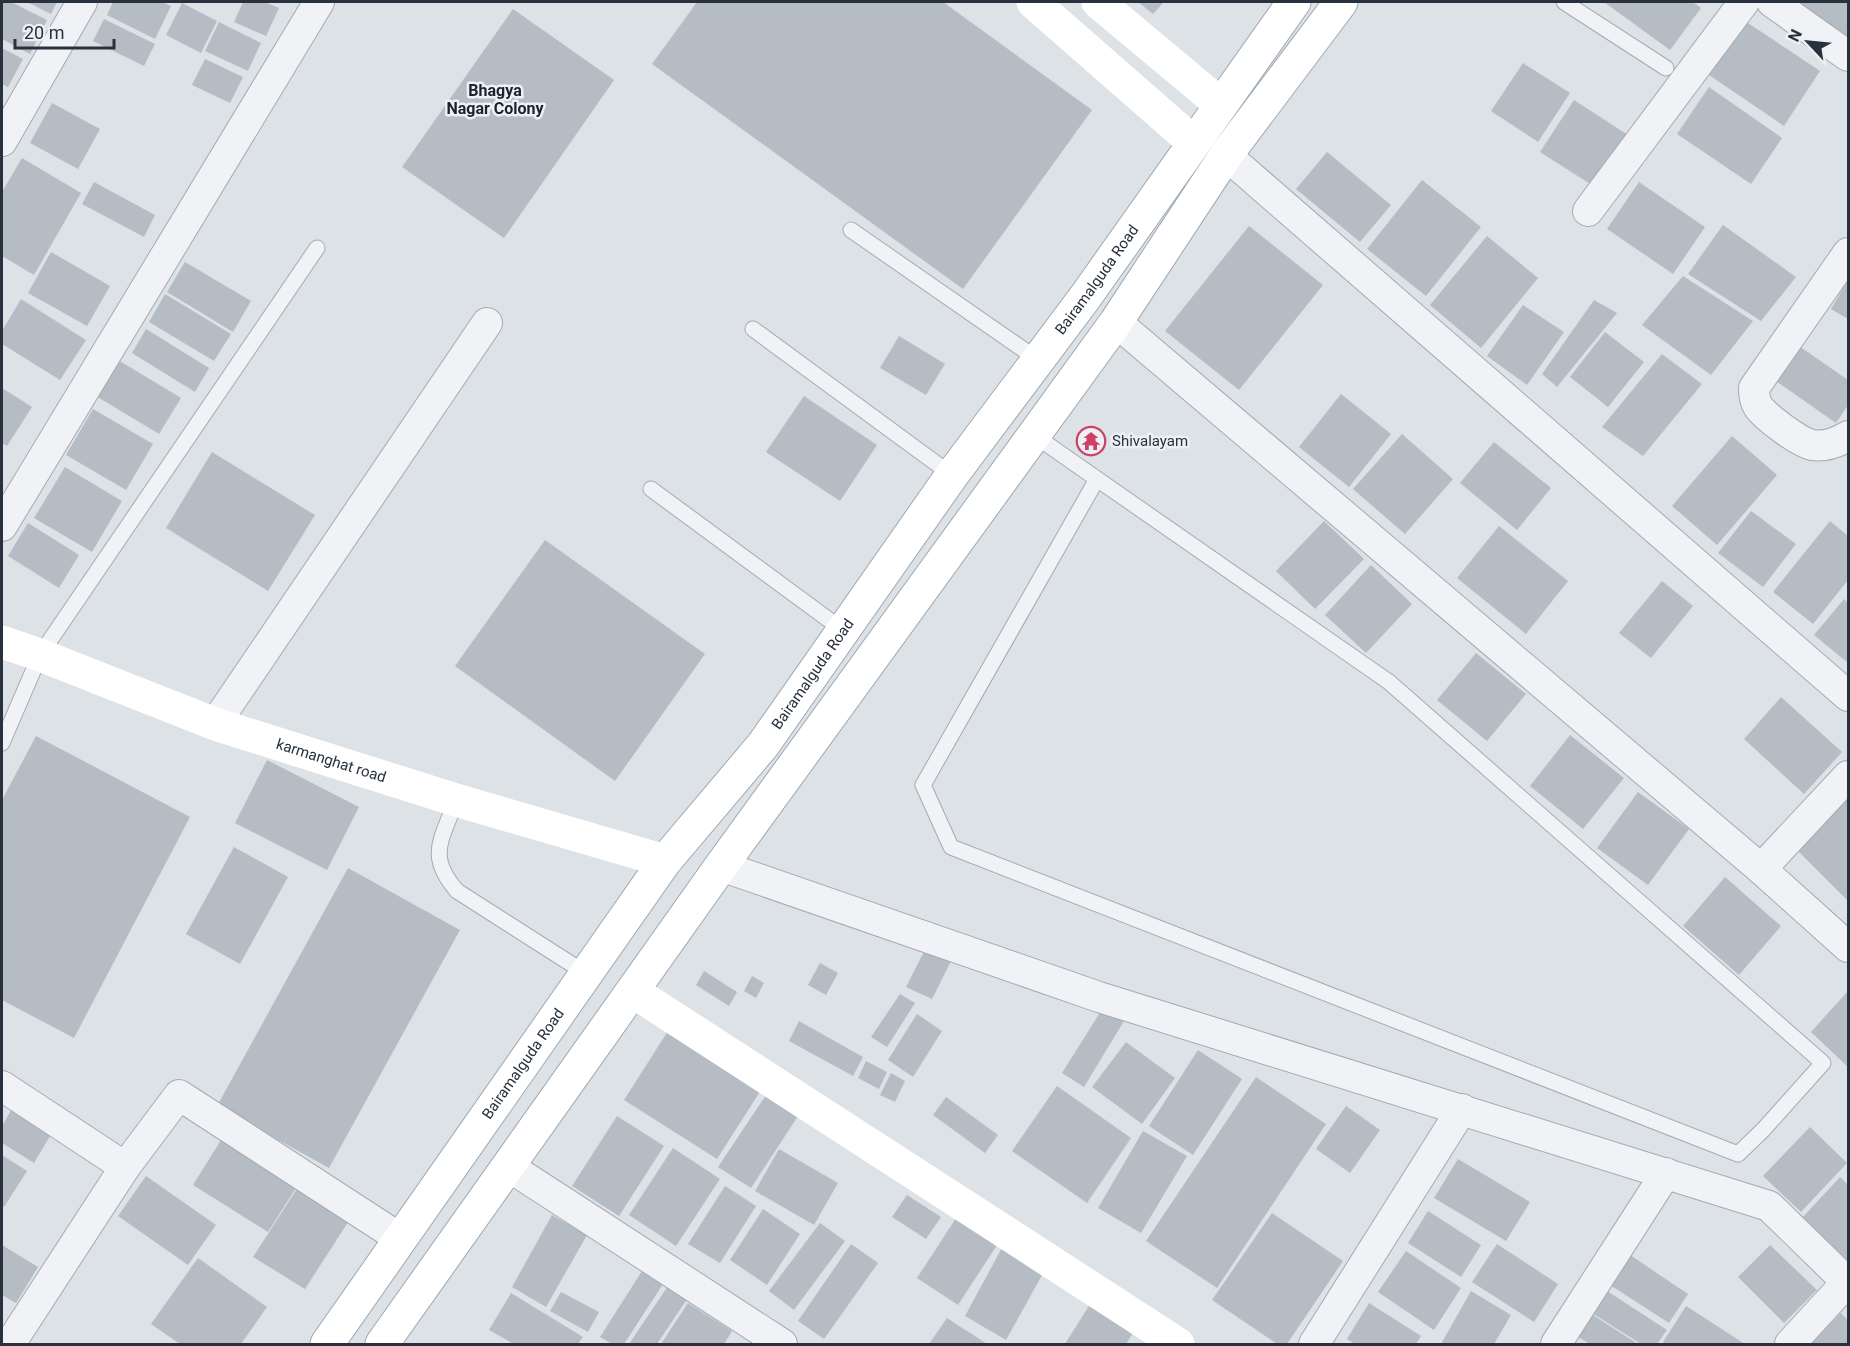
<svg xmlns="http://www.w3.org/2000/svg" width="1850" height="1346" font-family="Roboto,sans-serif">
<rect width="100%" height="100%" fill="#dde2e7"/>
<g fill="#b5bcc4">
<path d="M2,2H11L47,20L30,54L2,39Z"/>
<path d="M27,2H57L51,14Z"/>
<path d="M113,2H162L171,6L155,39L107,15Z"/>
<path d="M243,2H265L279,8L266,36L234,22Z"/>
<path d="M697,2H943L1092,110L963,289L652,64Z"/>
<path d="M1138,2H1164L1153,14Z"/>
<path d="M1604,2H1693L1701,8L1670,50Z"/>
<path d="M1792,2H1848V41Z"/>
<path d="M182,3L217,21L201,53L166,35Z"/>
<path d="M513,9L614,80L504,238L402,167Z"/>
<path d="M104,19L155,44L144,66L93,41Z"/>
<path d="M1745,21L1820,71L1784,126L1709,75Z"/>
<path d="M219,22L261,43L248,71L205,51Z"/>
<path d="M2,48L23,59L8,87L2,84Z"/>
<path d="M205,59L243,77L230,103L192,85Z"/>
<path d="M1523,63L1570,93L1538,142L1491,111Z"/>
<path d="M1709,87L1782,138L1751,184L1677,134Z"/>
<path d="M1574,100L1628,135L1595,187L1540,152Z"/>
<path d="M52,103L100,129L78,169L30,143Z"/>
<path d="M1327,152L1391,205L1360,242L1296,189Z"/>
<path d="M22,158L81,193L34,275L2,256V192Z"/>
<path d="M1422,180L1481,227L1426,296L1367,249Z"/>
<path d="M94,182L155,215L144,237L82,204Z"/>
<path d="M1639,182L1705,227L1673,274L1607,229Z"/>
<path d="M1723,225L1796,277L1761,321L1688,274Z"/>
<path d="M1249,226L1323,285L1239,390L1165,331Z"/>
<path d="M1487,236L1538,278L1481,348L1430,305Z"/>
<path d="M51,252L110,286L87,326L28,293Z"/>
<path d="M185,262L251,301L233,332L167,292Z"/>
<path d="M1683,276L1753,321L1711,375L1642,325Z"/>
<path d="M1848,280V319L1831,309Z"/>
<path d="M165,294L231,334L214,361L149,322Z"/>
<path d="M21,299L86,340L60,380L2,344V331Z"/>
<path d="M1594,300L1617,313L1557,387L1542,374Z"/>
<path d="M1523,305L1564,332L1527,385L1487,356Z"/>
<path d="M146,329L209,368L195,392L132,353Z"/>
<path d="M1605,332L1644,362L1608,407L1570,377Z"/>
<path d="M899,336L945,364L926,395L880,368Z"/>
<path d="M1796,344L1848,380V405L1836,423L1773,379Z"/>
<path d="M1662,354L1702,384L1643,456L1602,427Z"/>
<path d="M118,360L181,398L159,434L96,396Z"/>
<path d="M2,388L32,407L7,446L2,443Z"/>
<path d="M1341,394L1391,434L1349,487L1299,447Z"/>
<path d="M804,396L877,445L840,501L766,452Z"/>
<path d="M93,409L153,444L126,490L66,455Z"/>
<path d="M1402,434L1453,479L1405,534L1353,489Z"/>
<path d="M1732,436L1777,475L1717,545L1672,506Z"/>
<path d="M1494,442L1551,488L1517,530L1460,483Z"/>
<path d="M212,452L315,515L268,591L166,528Z"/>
<path d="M65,467L122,501L92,552L34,518Z"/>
<path d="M1751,511L1796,544L1763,587L1718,553Z"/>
<path d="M1324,521L1364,559L1315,609L1276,571Z"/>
<path d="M1830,521L1848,536V580L1813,624L1773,592Z"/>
<path d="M28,523L79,555L59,588L8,556Z"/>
<path d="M1499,526L1568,581L1526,634L1457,578Z"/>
<path d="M545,540L705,654L615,781L455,666Z"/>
<path d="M1371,565L1412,604L1366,653L1325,615Z"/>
<path d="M1662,581L1693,606L1651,658L1619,633Z"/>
<path d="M1844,599L1848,603V663L1814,635Z"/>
<path d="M1476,653L1526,694L1487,741L1437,700Z"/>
<path d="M1781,697L1842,752L1804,794L1744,739Z"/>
<path d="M1570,735L1624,778L1583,829L1530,786Z"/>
<path d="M36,736L190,817L74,1038L2,1000V800Z"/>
<path d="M267,760L359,807L327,870L235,823Z"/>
<path d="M1638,792L1689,829L1648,885L1597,848Z"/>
<path d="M1848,798V901L1797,850Z"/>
<path d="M234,847L288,877L240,964L186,934Z"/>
<path d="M348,868L460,930L329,1168L217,1106Z"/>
<path d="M1725,877L1781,926L1739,975L1683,926Z"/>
<path d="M930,940L955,953L932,999L906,987Z"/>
<path d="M820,963L838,973L826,995L808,985Z"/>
<path d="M704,971L737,992L729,1006L696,985Z"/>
<path d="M752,976L764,983L756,998L744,991Z"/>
<path d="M1848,991V1067L1811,1032Z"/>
<path d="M900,994L915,1003L887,1047L871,1037Z"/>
<path d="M1106,1003L1127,1016L1084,1087L1062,1073Z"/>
<path d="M917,1014L942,1031L913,1077L888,1060Z"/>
<path d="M799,1021L863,1057L853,1076L789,1041Z"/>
<path d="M668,1031L761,1090L717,1159L624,1100Z"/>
<path d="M1126,1042L1175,1078L1142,1124L1092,1087Z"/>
<path d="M1198,1050L1242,1079L1193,1155L1149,1126Z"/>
<path d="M866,1061L887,1072L879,1089L858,1078Z"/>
<path d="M891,1073L905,1081L895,1102L880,1095Z"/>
<path d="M1256,1077L1326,1124L1217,1288L1146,1241Z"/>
<path d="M1057,1086L1131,1138L1087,1203L1012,1151Z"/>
<path d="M766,1095L798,1116L751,1188L718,1167Z"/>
<path d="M946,1097L998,1135L985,1153L933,1115Z"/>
<path d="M16,1102L56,1126L34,1163L2,1143V1126Z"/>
<path d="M1346,1106L1380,1130L1350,1173L1316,1149Z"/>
<path d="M617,1116L664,1146L619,1216L572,1186Z"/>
<path d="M1810,1127L1847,1163L1801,1212L1763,1176Z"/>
<path d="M1143,1131L1187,1156L1141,1233L1098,1208Z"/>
<path d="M226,1132L301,1180L268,1232L193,1185Z"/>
<path d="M673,1148L720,1179L676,1246L629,1215Z"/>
<path d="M779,1149L838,1183L814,1225L755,1191Z"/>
<path d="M2,1155L27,1171L4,1207L2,1205Z"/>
<path d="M1458,1159L1530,1202L1506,1241L1434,1198Z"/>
<path d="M146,1176L216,1225L188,1265L118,1216Z"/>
<path d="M1840,1177L1848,1185V1261L1803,1217Z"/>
<path d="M725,1186L756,1206L720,1263L688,1244Z"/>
<path d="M298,1187L350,1219L305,1289L253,1257Z"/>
<path d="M907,1195L941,1217L926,1239L892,1217Z"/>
<path d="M763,1209L800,1234L767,1285L730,1260Z"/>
<path d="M1428,1211L1481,1245L1461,1277L1408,1243Z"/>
<path d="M960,1212L1001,1239L958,1305L917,1278Z"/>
<path d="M1272,1213L1343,1261L1287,1344H1277L1212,1300Z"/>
<path d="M552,1215L587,1235L546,1307L512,1287Z"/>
<path d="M820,1223L845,1241L794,1310L769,1291Z"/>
<path d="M851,1244L878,1263L824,1339L798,1321Z"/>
<path d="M1004,1244L1046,1268L1006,1340L965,1316Z"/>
<path d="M1497,1244L1558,1284L1534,1322L1472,1282Z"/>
<path d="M2,1245L38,1267L16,1303L2,1295Z"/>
<path d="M1770,1245L1817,1290L1784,1323L1738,1277Z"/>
<path d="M1406,1251L1461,1288L1434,1330L1378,1292Z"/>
<path d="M1630,1255L1688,1294L1669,1323L1610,1285Z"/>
<path d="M198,1258L267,1307L241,1344H180L151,1324Z"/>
<path d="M642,1271L663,1284L624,1344H612L600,1337Z"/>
<path d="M670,1283L689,1296L657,1344H629Z"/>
<path d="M1471,1291L1511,1315L1494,1344H1441Z"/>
<path d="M1607,1291L1667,1330L1657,1344H1641L1592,1313Z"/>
<path d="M561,1292L599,1312L588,1332L550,1311Z"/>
<path d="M511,1293L583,1337L578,1344H514L489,1330Z"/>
<path d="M1092,1301L1136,1328L1126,1344H1065Z"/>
<path d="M688,1303L732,1331L724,1344H661Z"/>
<path d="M1369,1303L1421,1336L1416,1344H1355L1347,1339Z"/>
<path d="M1686,1306L1745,1344H1666L1663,1342Z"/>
<path d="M1841,1313L1848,1321V1344H1811Z"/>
<path d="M1593,1315L1638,1344H1590L1578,1337Z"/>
<path d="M947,1318L987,1344H929Z"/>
</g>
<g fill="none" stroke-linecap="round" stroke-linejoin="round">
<g stroke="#a3aab1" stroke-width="17">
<g id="lane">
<path d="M1564,2L1666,68"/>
<path d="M851,230L1037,359"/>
<path d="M753,329L952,475"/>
<path d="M1034,435L1097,479L923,785L951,847L1738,1154L1763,1130L1823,1063L1389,682L1097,479"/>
<path d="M651,489L844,631"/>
<path d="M2,743L40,655L317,248"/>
<path d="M456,800C442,840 426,855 457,891L587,974"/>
</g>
</g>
<g stroke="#a3aab1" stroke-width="32">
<g id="street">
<path d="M1772,2L1848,56"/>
<path d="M2,141L82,2"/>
<path d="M1226,155L1848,696"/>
<path d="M1588,211L1744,2"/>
<path d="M1848,253L1754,388C1754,396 1755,404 1761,410C1770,420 1799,442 1812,445C1824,447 1838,442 1848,436"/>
<path d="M1116,322L1761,869L1848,947"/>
<path d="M2,526L319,2"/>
<path d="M215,724L487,323"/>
<path d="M721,866L1099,997L1769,1206L1848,1283"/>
<path d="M1761,869L1848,776"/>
<path d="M2,1086L125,1167"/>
<path d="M508,1166L782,1344"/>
<path d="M10,1344L125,1167L179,1095L401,1239"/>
<path d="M1314,1344L1462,1109"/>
<path d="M1556,1344L1666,1173"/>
<path d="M1790,1344L1848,1281"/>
</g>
</g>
<g stroke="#9da8b3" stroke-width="35">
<g id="primary">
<path id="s2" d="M327,1344L665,861L763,745L952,475L1086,296L1294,2"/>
<path d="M382,1344L721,866L1116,322L1226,155L1341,2"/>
</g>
</g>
<use href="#lane" stroke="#f0f2f6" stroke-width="15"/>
<use href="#street" stroke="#f0f2f6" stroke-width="30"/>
<g stroke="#fff" stroke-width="33">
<path d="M1033,2L1193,142"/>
<path d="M1098,2L1220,104"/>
<path id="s1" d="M2,642L40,655L215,724L456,800L665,861"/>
<path d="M634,992L1178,1344"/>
</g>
<use href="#primary" stroke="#fff" stroke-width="33"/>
</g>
<defs>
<g id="temple-ring" transform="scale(1.5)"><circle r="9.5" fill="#edf1f5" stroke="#cd4165" stroke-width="1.5"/><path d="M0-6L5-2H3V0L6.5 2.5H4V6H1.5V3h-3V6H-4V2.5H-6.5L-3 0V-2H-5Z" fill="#cd4165"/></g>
</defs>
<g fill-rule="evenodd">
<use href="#temple-ring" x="1091" y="441"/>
</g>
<g text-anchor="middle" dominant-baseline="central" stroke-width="5" stroke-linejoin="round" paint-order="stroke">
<g font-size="15" fill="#27323e" stroke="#edf1f5">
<text stroke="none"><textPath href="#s2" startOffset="1314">Bairamalguda Road</textPath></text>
<text stroke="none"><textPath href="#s2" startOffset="828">Bairamalguda Road</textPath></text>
<text stroke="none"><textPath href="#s1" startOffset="350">karmanghat road</textPath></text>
<text stroke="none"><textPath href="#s2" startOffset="342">Bairamalguda Road</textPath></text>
</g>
<g font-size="15" fill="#27323e" stroke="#edf1f5" text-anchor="start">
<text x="1112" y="441">Shivalayam</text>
</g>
<g font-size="16" font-weight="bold" fill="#19232e" stroke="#edf1f5">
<text x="495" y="90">Bhagya<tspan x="495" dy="18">Nagar Colony</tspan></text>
</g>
</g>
<rect width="1850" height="1346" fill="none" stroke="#27323e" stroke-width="6"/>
<g transform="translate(1808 42) rotate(296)" stroke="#edf1f5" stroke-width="4.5" paint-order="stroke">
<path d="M0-4.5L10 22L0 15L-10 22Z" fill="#27323e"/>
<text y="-9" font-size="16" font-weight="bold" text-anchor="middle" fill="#27323e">N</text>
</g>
<path d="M15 39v9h99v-9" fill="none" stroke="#27323e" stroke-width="3"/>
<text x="24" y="39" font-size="18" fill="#27323e" stroke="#edf1f5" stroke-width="4.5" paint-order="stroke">20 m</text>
</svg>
